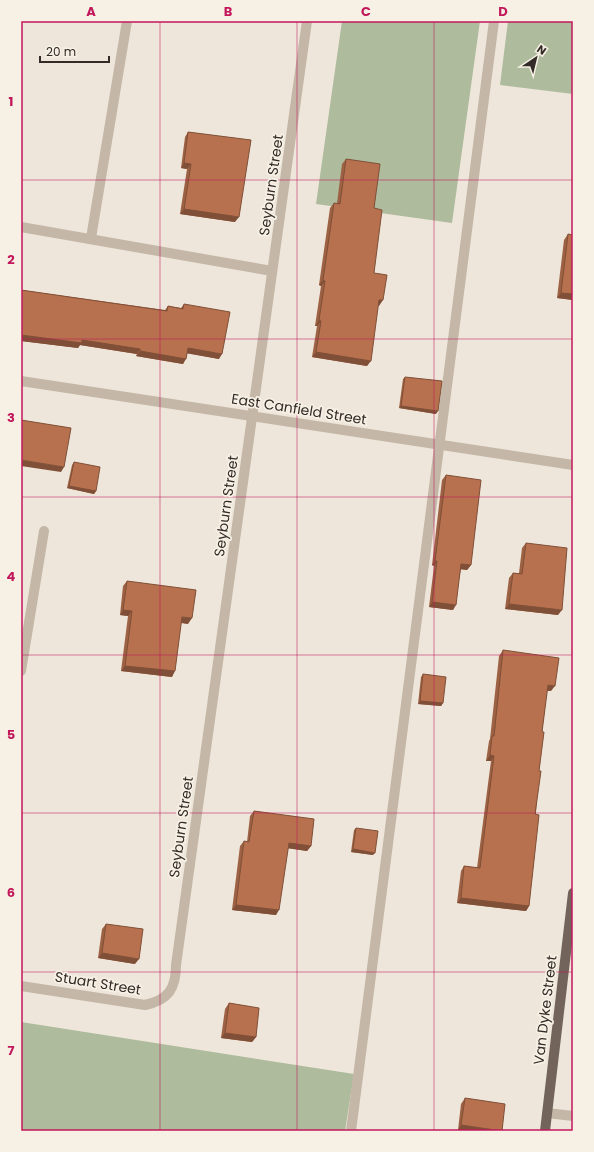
<svg xmlns="http://www.w3.org/2000/svg" width="594" height="1152" font-family="Poppins,sans-serif">
<rect width="100%" height="100%" fill="#eee6da"/>
<g fill="#aebb9c">
<path d="M342,21H480L452,223L316,204Z"/>
<path d="M508,21H573V94L500,85Z"/>
<path d="M21,1022L354,1074L345,1131H21Z"/>
</g>
<g fill="none" stroke-linecap="round" stroke-linejoin="round">
<g stroke="#c4b7a7" stroke-width="10">
<path d="M21,227L272,271"/>
<path d="M91,238L127,21"/>
<path d="M21,381L573,465"/>
<path d="M21,671L44,531"/>
<path d="M21,986L145,1005C168,1000 176,989 176,965L307,21"/>
<path d="M547,1113L573,1116"/>
<path d="M351,1131L494,21"/>
</g>
<path stroke="#72645a" stroke-width="10" d="M545,1131L573,893"/>
</g>
<g fill="#9d6143">
<path d="M188,132L235,222L180,214L187,169L181,168L185,137Z"/>
<path d="M346,159L374,208V273L379,306L378,305L367,366L312,357L317,326H315L321,286L319,285L330,208L334,203H337L342,164Z"/>
<path d="M568,234L573,300L557,298L564,240Z"/>
<path d="M21,290L165,310L168,306L181,308L184,304L219,359L187,353L183,364L136,356L137,354L80,345L78,348L21,341Z"/>
<path d="M405,377L436,414L399,408L403,379Z"/>
<path d="M74,462L96,491L94,494L67,488L72,465Z"/>
<path d="M446,475L471,565L467,570L461,569L453,610L429,607L434,566L432,565L442,480Z"/>
<path d="M526,543L558,615L505,609L509,578L513,573H519L522,548Z"/>
<path d="M127,581L188,624L181,623L172,677L121,671L128,616L120,615L123,586Z"/>
<path d="M503,650L551,691H547L542,732L529,906L526,911L457,903L461,871L464,866L477,868L491,761H486L489,741L490,739L499,656Z"/>
<path d="M423,674L443,703L441,706L418,704L421,677Z"/>
<path d="M254,811L311,846L307,851L288,848L276,915L232,910L240,846L244,841L247,842L250,816Z"/>
<path d="M356,828L373,855L351,852L354,830Z"/>
<path d="M106,924L135,964L98,958L102,929Z"/>
<path d="M229,1003L256,1037L252,1042L221,1038L225,1009Z"/>
<path d="M465,1098L501,1131H463L458,1130L461,1104Z"/>
</g>
<g fill="#804f37">
<path d="M184,163L191,164L187,169L181,168Z"/>
<path d="M184,209L239,217L235,222L180,214Z"/>
<path d="M323,280L325,281L321,286L319,285Z"/>
<path d="M561,293L573,294V300L557,298Z"/>
<path d="M379,300H383L379,306L375,305Z"/>
<path d="M319,320L321,321L317,326H315Z"/>
<path d="M21,335L82,340L140,349L137,354L80,345L78,348L21,341Z"/>
<path d="M188,348L222,354L219,359L185,353Z"/>
<path d="M140,351L186,359L183,364L136,356Z"/>
<path d="M316,352L371,361L367,366L312,357Z"/>
<path d="M401,406L438,411L436,414L399,408Z"/>
<path d="M21,460L64,467L61,472L21,466Z"/>
<path d="M69,486L96,491L94,494L67,488Z"/>
<path d="M435,561H437L434,566L432,565Z"/>
<path d="M461,564L471,565L467,570L458,569Z"/>
<path d="M432,602L456,605L453,610L429,607Z"/>
<path d="M509,604L562,610L558,615L505,609Z"/>
<path d="M123,610L132,611L128,616L120,615Z"/>
<path d="M182,617L192,618L188,624L178,622Z"/>
<path d="M125,666L175,671L172,677L121,671Z"/>
<path d="M548,685L555,686L551,691L544,690Z"/>
<path d="M420,701L443,703L441,706L418,704Z"/>
<path d="M490,755L494,756L491,761H486Z"/>
<path d="M289,843L311,846L307,851L286,848Z"/>
<path d="M353,849L375,853L373,855L351,852Z"/>
<path d="M461,898L529,906L526,911L457,903Z"/>
<path d="M236,905L279,910L276,915L232,910Z"/>
<path d="M102,953L139,959L135,964L98,958Z"/>
<path d="M225,1033L256,1037L252,1042L221,1038Z"/>
<path d="M461,1125L502,1131H463L458,1130Z"/>
</g>
<g fill="#b7714e" stroke="#804f37">
<path d="M188,132L251,140L239,217L184,209L191,164L184,163Z"/>
<path d="M346,159L380,164L374,208L382,210L374,273L387,275L383,300H379L371,361L316,352L321,321L319,320L325,281L323,280L334,203L340,204Z"/>
<path d="M568,234L573,235V294L561,293Z"/>
<path d="M21,290L167,311L168,306L183,309L184,304L230,312L222,354L188,348L186,359L140,351V349L82,340V343L21,335Z"/>
<path d="M405,377L442,381L438,411L401,406Z"/>
<path d="M21,420L71,428L64,467L21,460Z"/>
<path d="M74,462L100,467L96,491L69,486Z"/>
<path d="M446,475L481,480L471,565L461,564L456,605L432,602L437,561H435Z"/>
<path d="M526,543L567,548L562,610L509,604L513,573L522,574Z"/>
<path d="M127,581L196,590L192,618L182,617L175,671L125,666L132,611L123,610Z"/>
<path d="M503,650L559,658L555,686L548,685L542,732H544L539,771H541L535,814L539,815L529,906L461,898L464,866L480,868L494,756L490,755L492,736H494Z"/>
<path d="M423,674L446,677L443,703L420,701Z"/>
<path d="M254,811L314,819L311,846L289,843L279,910L236,905L244,841L249,842Z"/>
<path d="M356,828L378,831L375,853L353,849Z"/>
<path d="M106,924L143,929L139,959L102,953Z"/>
<path d="M229,1003L259,1008L256,1037L225,1033Z"/>
<path d="M465,1098L505,1104L502,1131L461,1125Z"/>
</g>
<path fill="none" stroke="#c2185b" stroke-width="1" stroke-opacity="0.55" d="M160,21V1131M297,21V1131M434,21V1131M21,180H573M21,339H573M21,497H573M21,655H573M21,813H573M21,972H573"/>
<g text-anchor="middle" dominant-baseline="central" stroke-width="3.5" stroke-linejoin="round" paint-order="stroke">
<g font-size="14" fill="#322b27" stroke="#f6f0e5">
<text transform="translate(271 185) rotate(-82)">Seyburn Street</text>
<text transform="translate(299 409) rotate(9)">East Canfield Street</text>
<text transform="translate(226 506) rotate(-82)">Seyburn Street</text>
<text transform="translate(181 827) rotate(-82)">Seyburn Street</text>
<text transform="translate(98 983) rotate(9)">Stuart Street</text>
<text transform="translate(545 1010) rotate(-83)">Van Dyke Street</text>
</g>
</g>
<rect width="594" height="1152" fill="none" stroke="#f6f0e5" stroke-width="44"/>
<g transform="translate(536 58) rotate(35)" stroke="#f6f0e5" stroke-width="3" paint-order="stroke">
<path d="M0-3L7 15L0 10L-7 15Z" fill="#322b27"/>
<text y="-6" font-size="11" font-weight="bold" text-anchor="middle" fill="#322b27">N</text>
</g>
<path d="M40 56v6h69v-6" fill="none" stroke="#322b27" stroke-width="2"/>
<text x="46" y="56" font-size="12" fill="#322b27" stroke="#f6f0e5" stroke-width="3" paint-order="stroke">20 m</text>
<rect x="22" y="22" width="550" height="1108" fill="none" stroke="#c2185b" stroke-width="1.5"/>
<g font-size="13" text-anchor="middle" font-weight="bold" fill="#c2185b">
<text x="91" y="16">A</text>
<text x="228" y="16">B</text>
<text x="366" y="16">C</text>
<text x="503" y="16">D</text>
<text x="11" y="106">1</text>
<text x="11" y="264">2</text>
<text x="11" y="422">3</text>
<text x="11" y="581">4</text>
<text x="11" y="739">5</text>
<text x="11" y="897">6</text>
<text x="11" y="1055">7</text>
</g>
</svg>
